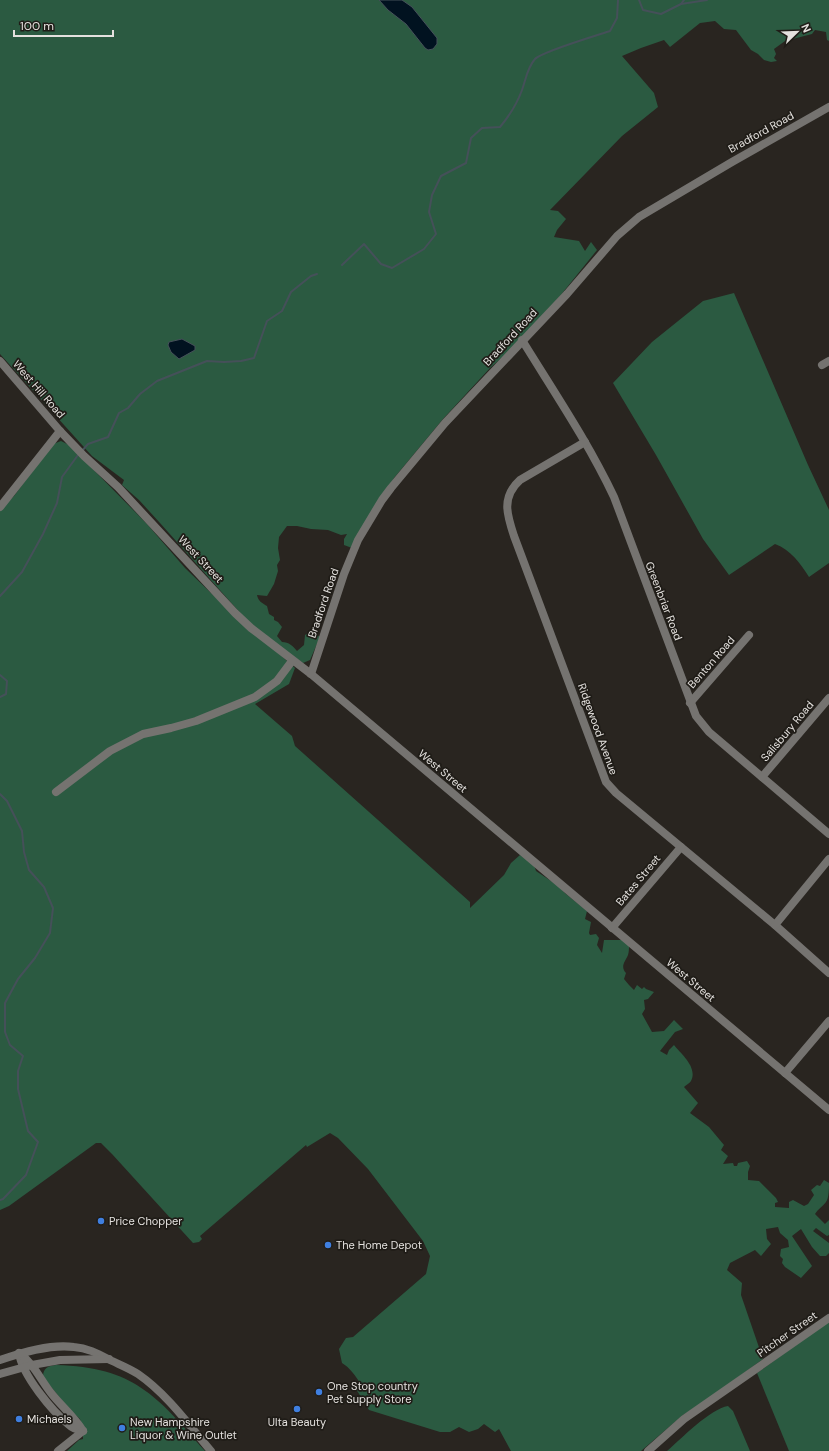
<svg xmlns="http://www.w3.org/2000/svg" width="829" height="1451" font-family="'DM Sans',sans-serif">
<rect width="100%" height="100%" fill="#292520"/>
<g fill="#2b5a41">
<path d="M0,0H829V41L827,40L826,32L815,30L812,34L785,41L774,49L776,54L774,58L777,61L771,62L764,60L758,54L751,50L736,30L724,29L715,21L700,23L670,47L664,40L641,48L622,56L654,93L658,107L622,136L550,210L558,211L566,219L557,230L554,237L579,241L585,251L591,242L597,250L560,296L505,355L490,368L443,419L394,478L352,548L344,545V539L347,534L341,535L328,530L311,529L297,526H287L279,537L278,548L280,560L277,565L278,571L274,584L267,596L257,595C258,601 262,603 267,606L269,614L274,617V620L278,622L282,627L277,636L282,642C289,642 293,646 297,651L304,645L305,635L311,631L320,637L310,660L303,663L290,654L251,625L160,523L139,500L122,485L124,480L92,456L0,354Z"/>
<path d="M734,293L808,465L829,510V563L809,577C800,563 791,550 775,544L729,575L703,539L656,455L613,383L652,342L703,301Z"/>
<path d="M61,441L69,445L147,524L185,568L211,593L295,668L289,684L255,704L292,736L295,746L470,902V908L504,875L511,863L520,855L534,865L536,871L557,885L566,894L587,911L585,919L591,922L589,933L590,935L596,934L599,938L597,945L602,953L604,940H623L629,945C629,948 629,952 628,955C625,962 620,966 626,973L624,979L629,985L634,990L637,985L642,989L644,987L646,989L654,992L648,999L644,1000L645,1009L642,1014L652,1032L664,1031L674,1020L683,1029L675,1032L660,1051L667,1055L669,1050L674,1045C681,1054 698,1067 691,1081C690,1083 686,1085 684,1087L698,1103L690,1113L709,1127L724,1145L721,1150L728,1156L723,1164L733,1163L734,1166H737L738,1163L747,1161L750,1166L748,1172V1180L759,1181L776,1198L778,1202L775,1203V1207L789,1208V1202L793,1200L804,1206L808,1204L814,1195L811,1190L817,1185L820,1186L824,1180L829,1183C829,1189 829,1198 826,1202C822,1207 819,1208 815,1214L825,1224L829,1220V1235L827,1236L816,1228L813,1231L829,1243V1253L826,1256H820L812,1247L801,1229L792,1236L812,1266L801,1278L785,1267L782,1263L783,1259L780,1256L781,1249L789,1247L788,1240L780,1233L778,1227L766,1229L767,1239L771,1244L761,1256L755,1250L730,1263L727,1270L742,1283L741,1295L763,1359L707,1400L683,1415L641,1451H511L499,1429L495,1432L484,1424L478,1429L469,1432L459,1427L450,1432H440L369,1410L356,1389L360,1383C355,1375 350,1368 342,1363L339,1349L346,1338L353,1337L426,1274L430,1256L423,1241L368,1169L338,1138L330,1133L307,1147L306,1145L200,1236L202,1239L199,1242L193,1243L112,1154L101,1143H96L9,1206L0,1210V510L14,496L53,444Z"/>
<path d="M829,1321V1451H789L757,1373Z"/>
<path d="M56,1365C134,1367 157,1396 205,1451H67L79,1440L83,1439V1431L80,1419L70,1410L43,1377C43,1368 48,1366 56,1365Z"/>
<path d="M728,1406L733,1411L750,1451H667C682,1438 710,1409 728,1406Z"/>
</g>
<g fill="#011220" stroke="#455059">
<path d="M379,0H402L412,7L437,38V44L433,49L428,50L425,48L406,24L388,10Z"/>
<path d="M182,339L195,346V350L179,359L171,352L168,345L169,342Z"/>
</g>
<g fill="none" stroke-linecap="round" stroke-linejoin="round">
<g stroke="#455059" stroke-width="2">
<path d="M639,0L643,10L661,14L681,4L684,0"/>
<path d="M681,4L707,0"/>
<path d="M342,265L364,244L381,264L392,268L424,249L436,234L429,212L432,195L441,176L466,163L471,138L482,128L500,127C510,115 517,104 522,90C526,79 527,68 535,59C541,52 598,35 610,31L617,18L618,0"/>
<path d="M81,452L88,444L108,437L119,413L128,408L140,394L157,381L207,361L224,362L241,361L254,358L267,321L282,311L291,292L311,276L317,274"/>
<path d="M0,596L22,572L43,534L57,503L62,477L78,455"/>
<path d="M0,675L7,681L6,694L0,697"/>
<path d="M0,794L7,801L22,831L24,852L29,870L44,887L53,908L50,933L35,958L18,979L5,1003V1032L10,1045L23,1056L18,1071V1089L28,1131L38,1142L26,1175L3,1199L0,1200"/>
</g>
<g stroke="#757370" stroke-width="8">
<path d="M522,340C554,392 588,442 614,497L696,716L709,732L829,834"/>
<path d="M0,361L60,431L84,456L118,487L235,613L251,628L311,674L829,1110"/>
<path d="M822,365L829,361"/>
<path d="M585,442L520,480C501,497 507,515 514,536L606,782L616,793L775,925L829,973"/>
<path d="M0,507L60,431"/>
<path d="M311,674L344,574L358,540L382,500L391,488L445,423L567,294L617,236L639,217L732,162L829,107"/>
<path d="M690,703L749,635"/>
<path d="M762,777L829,698"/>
<path d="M56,792L110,751L143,734L171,728L196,721L255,697L277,681L292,661"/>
<path d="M775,925L829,859"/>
<path d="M612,928L681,847"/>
<path d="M785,1073L829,1021"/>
<path d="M19,1353C22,1375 52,1411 69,1425C73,1429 78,1430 83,1431"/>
<path d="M19,1353C34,1364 40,1379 51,1393C61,1406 75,1417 83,1431"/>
<path d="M0,1360C23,1352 50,1344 74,1347C87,1348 97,1353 108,1359C118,1364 129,1368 138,1374C167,1394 189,1425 211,1451"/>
<path d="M0,1374L32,1365L60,1360L109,1359"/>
<path d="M58,1451L83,1431"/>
<path d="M648,1451L684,1419L829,1318"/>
</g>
</g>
<g fill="#3f7fe0" stroke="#1f1c17" stroke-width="1.5">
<circle cx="101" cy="1221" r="4"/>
<circle cx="328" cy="1245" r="4"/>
<circle cx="319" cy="1392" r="4"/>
<circle cx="297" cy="1409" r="4"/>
<circle cx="19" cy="1419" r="4"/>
<circle cx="122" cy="1428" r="4"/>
</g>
<g text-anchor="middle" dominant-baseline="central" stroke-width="3.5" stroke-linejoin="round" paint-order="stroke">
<g font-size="11" fill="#e4e1de" stroke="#1f1c17">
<text transform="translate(761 132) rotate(-29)">Bradford Road</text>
<text transform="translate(510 337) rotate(-47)">Bradford Road</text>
<text transform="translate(39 389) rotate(49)">West Hill Road</text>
<text transform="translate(201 559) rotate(47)">West Street</text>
<text transform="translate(664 601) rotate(69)">Greenbriar Road</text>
<text transform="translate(323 603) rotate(-71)">Bradford Road</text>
<text transform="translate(711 662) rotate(-49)">Benton Road</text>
<text transform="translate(598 729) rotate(70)">Ridgewood Avenue</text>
<text transform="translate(787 731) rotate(-50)">Salisbury Road</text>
<text transform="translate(443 771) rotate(40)">West Street</text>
<text transform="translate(638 880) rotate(-50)">Bates Street</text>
<text transform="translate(691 980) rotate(40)">West Street</text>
<text transform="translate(787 1334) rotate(-35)">Pitcher Street</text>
</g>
<g font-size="11" fill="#e4e1de" stroke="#1f1c17" text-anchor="start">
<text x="109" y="1221">Price Chopper</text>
<text x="336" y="1245">The Home Depot</text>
<text x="327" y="1386">One Stop country<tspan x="327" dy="13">Pet Supply Store</tspan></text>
<text x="27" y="1419">Michaels</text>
<text x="130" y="1422">New Hampshire<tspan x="130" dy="13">Liquor &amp; Wine Outlet</tspan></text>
<text x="297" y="1422" text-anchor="middle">Ulta Beauty</text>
</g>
</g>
<g transform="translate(797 32) rotate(67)" stroke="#1f1c17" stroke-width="3" paint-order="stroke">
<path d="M0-3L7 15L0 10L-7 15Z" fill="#e4e1de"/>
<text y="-6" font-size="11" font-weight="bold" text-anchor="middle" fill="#e4e1de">N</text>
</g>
<path d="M14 30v6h99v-6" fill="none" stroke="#e4e1de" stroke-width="2"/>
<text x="20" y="30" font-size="12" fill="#e4e1de" stroke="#1f1c17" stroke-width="3" paint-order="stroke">100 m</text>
</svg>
